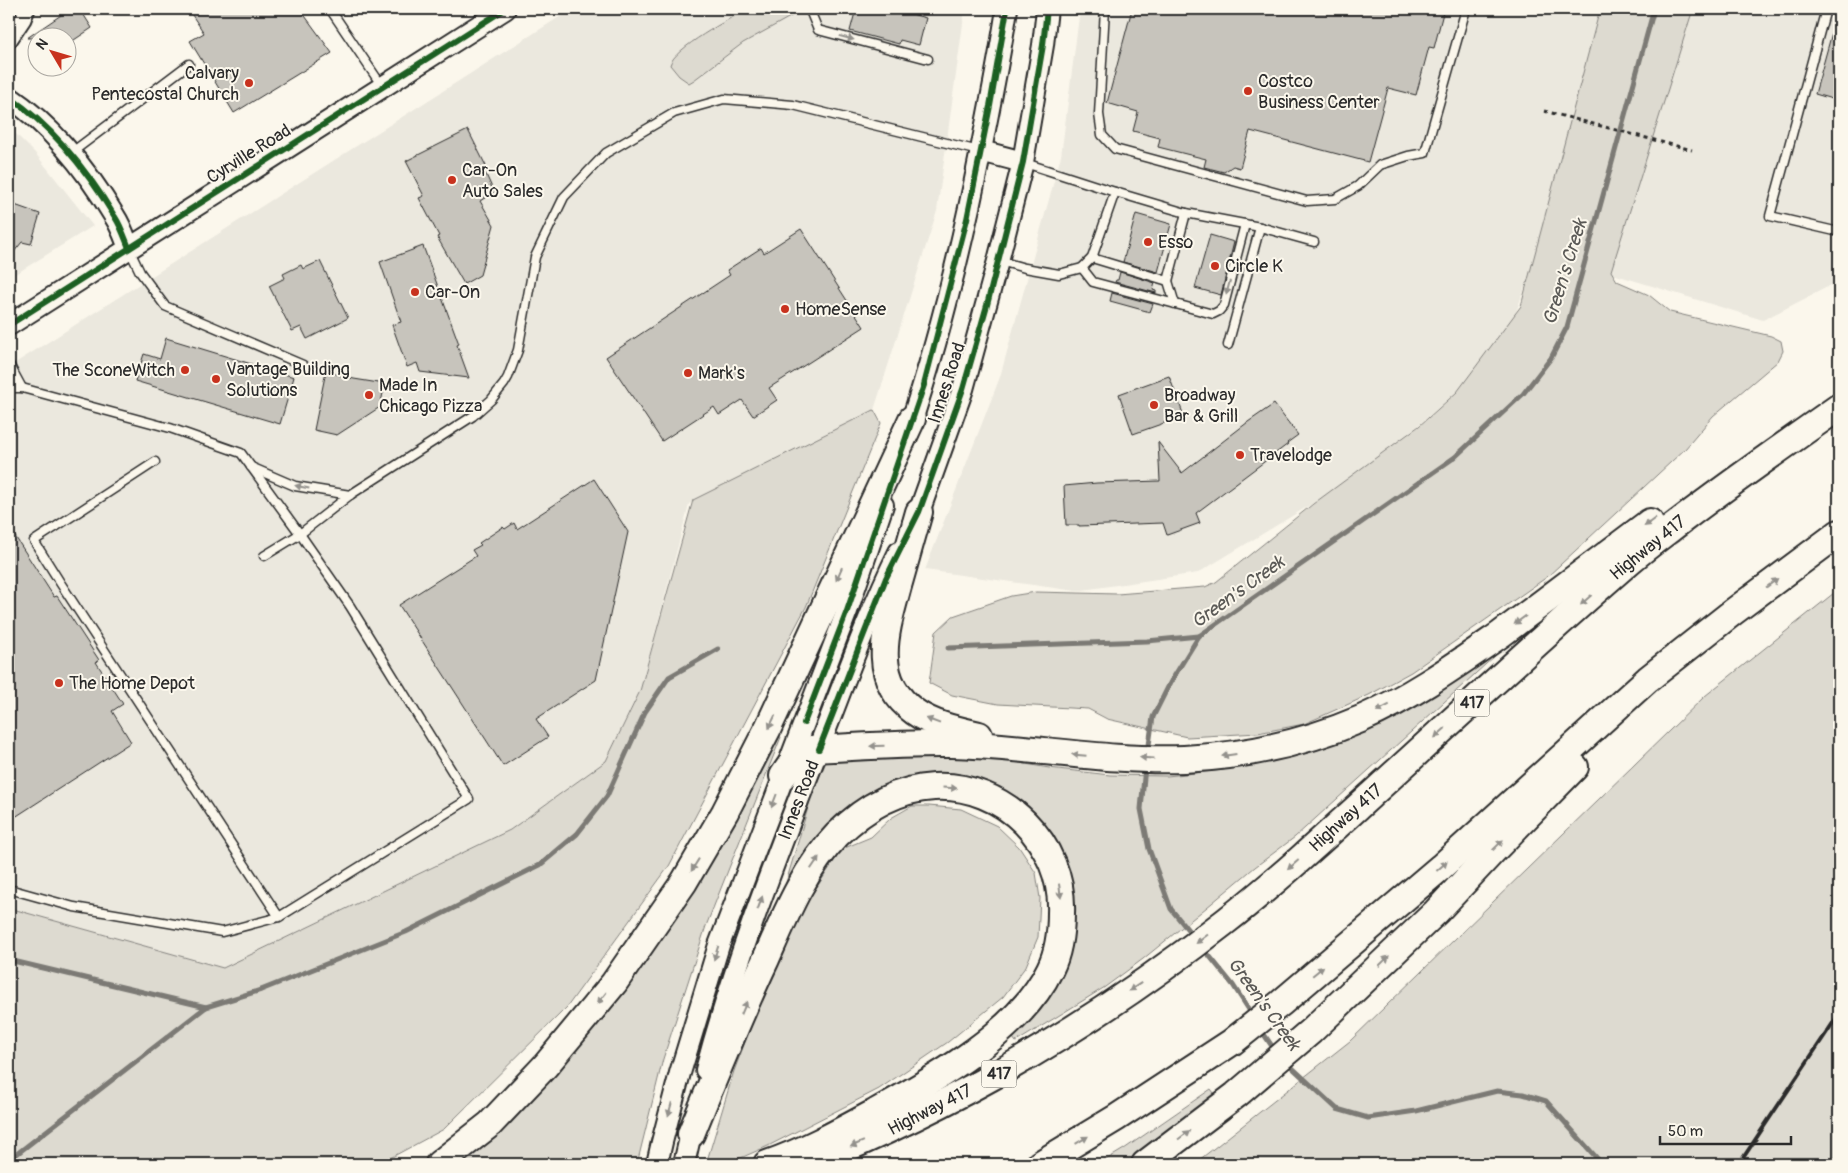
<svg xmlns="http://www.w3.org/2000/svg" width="1848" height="1173" font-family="Pangolin,sans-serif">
<rect width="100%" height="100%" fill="#fbf7ec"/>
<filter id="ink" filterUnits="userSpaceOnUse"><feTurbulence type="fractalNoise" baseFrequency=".02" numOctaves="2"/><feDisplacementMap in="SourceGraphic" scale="10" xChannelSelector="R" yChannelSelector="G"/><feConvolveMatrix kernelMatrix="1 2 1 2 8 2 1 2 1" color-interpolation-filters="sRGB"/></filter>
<g filter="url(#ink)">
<g fill="#ebe8de">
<path d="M572,9H965L937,211L874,410L689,504L640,691L606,761L510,830L223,968L9,908V367Z"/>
<path d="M1080,9H1839V281L1763,320L1538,251L1501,354L1363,473L1198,573L1076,591L925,570L1000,377L1061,156Z"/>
<path d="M9,127L35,153L93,226L9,278Z"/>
</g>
<g fill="#dddad0" stroke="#84827e">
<path d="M746,9H801L790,17L743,43L694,80L689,83L679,76L670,65C674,48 730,19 746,9Z"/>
<path d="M1600,9H1693L1611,271L1617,281L1649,295L1670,312L1771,336L1781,341L1783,351L1778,361L1713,416L1685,449L1547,577L1411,672L1369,695L1304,724L1258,733L1187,737L1107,719L1088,709L998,704L952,695L929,683L936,632L953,616L1011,596L1036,592L1117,594L1205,587L1216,582L1313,504L1419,426L1457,392L1521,306Z"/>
<path d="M874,410L881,423L806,607L669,866L567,1007L444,1129L379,1164H9V908L223,968L510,830L606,761L640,691L693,500Z"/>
<path d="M1839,589V1164H1194L1350,1041L1705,696Z"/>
<path d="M1507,645L1295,837L1255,867L1212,903L1143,959L1105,987L1016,1042L1010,1034L1073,924V892L1056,845L1001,791L882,788L845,810L820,840L789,887L785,886L812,794L826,762L918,757L996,759L1049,768L1110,775L1167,776L1223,770L1304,752Z"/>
<path d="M773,733L781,737L706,926L663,1059L637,1164H452L549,1075Z"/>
<path d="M912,806H929L961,809L997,826L1019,847L1036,873L1040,898L1038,937L1026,966L1003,997L948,1042L879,1089L768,1146L727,1164H706L734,1071L776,961L805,905L842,849L871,837L891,818Z"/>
<path d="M1211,1089L1217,1097L1127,1164H1099L1124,1149Z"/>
</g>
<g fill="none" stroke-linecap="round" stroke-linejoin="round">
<g stroke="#7b7a75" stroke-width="5">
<path d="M948,648L1147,641L1199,636"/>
<path d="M1148,752L1153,717L1170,683L1199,636L1455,457L1523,394L1551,358L1567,327L1654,9"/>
<path d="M1145,767L1141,809L1149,849L1171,909L1193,936"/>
<path d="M1203,948L1233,985L1253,1016"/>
<path d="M9,960L206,1007L261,990L406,932L540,865L577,834L607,796L645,712L669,677L718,649"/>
<path d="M1261,1030L1276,1052"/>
<path d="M1285,1061L1337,1109L1368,1118L1416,1111L1497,1091L1523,1094L1546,1101L1602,1164"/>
<path d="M9,1160L206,1007"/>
</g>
</g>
<g fill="#c7c4bc" stroke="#2b2b2b">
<path d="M70,9H80L92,28L68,44V38H27Z"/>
<path d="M188,9H300L332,53L234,113L190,41L204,33Z"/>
<path d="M856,9H893L926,18L919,45L900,40L899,44L850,31Z"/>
<path d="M1132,9H1444L1434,48L1429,47L1416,95L1388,88L1368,162L1250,131L1240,168L1233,166L1224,172L1204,167L1206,159L1158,147L1160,138L1133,131L1138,112L1107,103Z"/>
<path d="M1835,22H1839V101L1815,94Z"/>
<path d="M468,130L486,166L483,168L494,192L480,201L494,225L480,275L464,284L437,237L439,236L419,198L424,196L406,161Z"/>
<path d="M9,203L40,214L31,244L22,242L9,258Z"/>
<path d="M1136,214L1171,224L1158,272L1123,262Z"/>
<path d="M801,229L864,327L769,388L777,400L753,416L742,400L719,415L714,407L662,441L606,357L730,275L727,270L761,248L764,253Z"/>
<path d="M1210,235L1234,242L1221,295L1195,288Z"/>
<path d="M423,246L459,344L457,345L469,378L420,372L417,363L407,367L392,325L401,322L380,262Z"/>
<path d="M320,261L348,318L307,339L301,327L292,331L269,286L285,278L283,274L301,265L303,269Z"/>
<path d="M1120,272L1155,283L1153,290L1156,291V293L1115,282L1116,280H1118Z"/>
<path d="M1112,293L1153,304L1150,312L1110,301Z"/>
<path d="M166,338L294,377L280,424L135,381L144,354L160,359Z"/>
<path d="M326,371L354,379L385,384L380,407L337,435L314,430Z"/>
<path d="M1169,376L1184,416L1133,434L1119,394Z"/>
<path d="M1274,404L1298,435L1287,443L1288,444L1196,513L1200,523L1167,535L1163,523L1079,526V525H1066L1064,486L1097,483L1160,481L1158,442L1182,473L1248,422Z"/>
<path d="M594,479L628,532L596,680L536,719L548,737L503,766L399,605L476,556L472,550L481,545L479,543L503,527L505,529L514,523L517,529Z"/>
<path d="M9,527L54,597L57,596L99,660L96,662L123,704L112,711L131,742L9,821Z"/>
</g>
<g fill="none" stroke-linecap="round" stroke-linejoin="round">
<g stroke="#2b2b2b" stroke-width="11">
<g id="lane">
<path d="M330,9L382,86"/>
<path d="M1105,9L1099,114L1102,135L1115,149L1307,201L1335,199L1358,186L1380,165L1408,156L1425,153L1466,9"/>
<path d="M1826,9L1770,216L1839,232"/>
<path d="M811,13L818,30L928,59"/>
<path d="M71,153L189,64"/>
<path d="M1186,213L1260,227L1228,345"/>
<path d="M1260,227L1314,242"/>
<path d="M129,249L140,272L165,306L303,365"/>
<path d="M1092,258L1168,281L1186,213L1115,192"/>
<path d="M1000,261L1025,268L1059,274L1082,268L1092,258L1115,192L1025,163"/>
<path d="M1082,268L1093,282L1213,314L1219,311L1224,305L1245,224"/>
<path d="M1168,281L1175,304"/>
<path d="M9,364L22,388"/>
<path d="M9,388H22L170,428L241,453L300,534L350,606L469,799L279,917L61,584L34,541L155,462"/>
<path d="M251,467L295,486L350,495"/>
<path d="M264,556L300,534L350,495L473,416L491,400L504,384L508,377L518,350L535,257L564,197L606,153L674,113L724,99L793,105L979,151"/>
<path d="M9,889L74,907L222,932L279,917"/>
</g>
</g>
<g stroke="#2b2b2b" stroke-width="19">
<path id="street" d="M9,40L23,19L27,9"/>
</g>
<g stroke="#2b2b2b" stroke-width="24">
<g id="secondary">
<path d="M9,97C52,126 88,172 115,217C121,226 125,238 129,248"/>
<path d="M981,151L1023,162"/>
<path d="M9,325L505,9"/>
<path d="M908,432C939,340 962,246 981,150C990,103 1000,56 1007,9"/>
<path d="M913,523L919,512L963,389L998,261L1023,162L1043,45L1047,9"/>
<path d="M706,1070C734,965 774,863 813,762C841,692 866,619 899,552"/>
<path d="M657,1164L662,1142L680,1073L719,945L847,611L883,505"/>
<path d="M684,1164L694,1120"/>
</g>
</g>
<g stroke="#2b2b2b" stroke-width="30">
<g id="highway">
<path d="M919,512C912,536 905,561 898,586C886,630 869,679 915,712C933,725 958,730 979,735"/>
<path d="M783,776L796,757L811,749C858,747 905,743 952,744C1029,746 1106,762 1184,759C1244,756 1305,743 1361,719C1411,697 1456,665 1501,634C1551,597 1600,559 1650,522"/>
<path d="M691,1134C715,1075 739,1016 766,959C785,916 804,869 837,835C863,809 896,789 934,787C1004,783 1064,844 1061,913C1061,933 1059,951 1050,969C1020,1032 935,1079 876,1112C841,1131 805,1151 767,1164"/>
<path d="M439,1164L490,1124L546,1065L614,983L684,882L725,812L768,728L912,419"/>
<path d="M809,1164C961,1103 1097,1022 1226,921C1277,881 1325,837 1372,794C1458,716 1543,636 1631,560C1647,546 1665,533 1682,520C1733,481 1786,444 1839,407"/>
<path d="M1040,1164L1116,1118L1232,1042L1281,1003L1441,867L1648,679L1733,612L1839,533"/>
<path d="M1145,1164L1236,1095L1311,1031L1436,912L1493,851L1575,767"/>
</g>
</g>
<path stroke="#2b2b2b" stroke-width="3" stroke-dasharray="4 4" stroke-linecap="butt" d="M1544,111L1692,150"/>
<use href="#lane" stroke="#fbf7ec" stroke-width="8"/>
<use href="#street" stroke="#fbf7ec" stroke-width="15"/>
<use href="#secondary" stroke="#fbf7ec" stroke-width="20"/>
<use href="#highway" stroke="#fbf7ec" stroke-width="26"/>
<path stroke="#2b2b2b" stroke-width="4" d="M1739,1164L1839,1014"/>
<g stroke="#fbf7ec" stroke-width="9">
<g id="cycleway">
<path d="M9,97C52,126 88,172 115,217C121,226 125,238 129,248"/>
<path d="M9,325L505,9"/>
<path d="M804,723L847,611L924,385L967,219L990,106L1007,9"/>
<path d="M819,749L886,578L919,512L963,389L987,305L1023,162L1043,45L1047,9"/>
</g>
</g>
<use href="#cycleway" stroke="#1b5e20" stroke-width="6"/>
</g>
<defs><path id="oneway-solid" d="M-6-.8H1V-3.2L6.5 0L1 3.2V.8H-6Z" transform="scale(1.25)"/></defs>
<g fill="#93918c">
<use href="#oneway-solid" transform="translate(847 38) rotate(15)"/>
<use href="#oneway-solid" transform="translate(1228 288) rotate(105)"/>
<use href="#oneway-solid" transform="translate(302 487) rotate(-168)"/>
<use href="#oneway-solid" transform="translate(1650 522) rotate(143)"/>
<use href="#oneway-solid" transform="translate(839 574) rotate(114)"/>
<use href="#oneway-solid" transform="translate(1772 583) rotate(-37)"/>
<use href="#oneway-solid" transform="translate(1586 600) rotate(138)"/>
<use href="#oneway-solid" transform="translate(1520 620) rotate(144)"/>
<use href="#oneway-solid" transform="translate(1383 708) rotate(153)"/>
<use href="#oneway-solid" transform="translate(933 721) rotate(-159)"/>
<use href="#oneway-solid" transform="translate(772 722) rotate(116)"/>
<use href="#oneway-solid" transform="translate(1440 733) rotate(138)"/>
<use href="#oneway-solid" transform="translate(877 746) rotate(178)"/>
<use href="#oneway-solid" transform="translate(1079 755) rotate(-175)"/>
<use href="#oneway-solid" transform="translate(1229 755) rotate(172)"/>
<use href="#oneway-solid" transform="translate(1147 758) rotate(-177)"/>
<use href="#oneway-solid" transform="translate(950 788) rotate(4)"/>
<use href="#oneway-solid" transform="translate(774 801) rotate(111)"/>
<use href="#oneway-solid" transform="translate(1498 845) rotate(-45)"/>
<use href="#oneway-solid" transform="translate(815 863) rotate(-56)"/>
<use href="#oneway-solid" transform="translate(695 865) rotate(122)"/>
<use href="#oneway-solid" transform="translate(1293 865) rotate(139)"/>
<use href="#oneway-solid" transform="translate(1442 866) rotate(-42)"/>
<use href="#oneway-solid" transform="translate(1060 891) rotate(82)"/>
<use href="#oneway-solid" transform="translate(760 903) rotate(-70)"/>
<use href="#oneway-solid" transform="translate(1202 939) rotate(143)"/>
<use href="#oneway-solid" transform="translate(716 953) rotate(108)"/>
<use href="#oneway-solid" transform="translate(1384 961) rotate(-44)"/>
<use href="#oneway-solid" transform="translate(1318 971) rotate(-40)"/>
<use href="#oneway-solid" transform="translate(1135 987) rotate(146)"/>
<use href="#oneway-solid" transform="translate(602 998) rotate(128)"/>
<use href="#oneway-solid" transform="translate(744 1008) rotate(-67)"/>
<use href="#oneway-solid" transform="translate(670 1109) rotate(105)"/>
<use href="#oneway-solid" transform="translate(1184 1135) rotate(-37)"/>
<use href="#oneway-solid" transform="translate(1082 1140) rotate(-31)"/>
<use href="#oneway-solid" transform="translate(857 1144) rotate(157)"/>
</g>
</g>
<g fill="#c8321e" stroke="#fbf7ec" stroke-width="2">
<circle cx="249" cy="83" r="5"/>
<circle cx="1248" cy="91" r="5"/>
<circle cx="452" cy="180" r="5"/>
<circle cx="1148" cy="242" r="5"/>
<circle cx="1215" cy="266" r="5"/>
<circle cx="415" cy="292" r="5"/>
<circle cx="785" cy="309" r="5"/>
<circle cx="185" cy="370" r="5"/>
<circle cx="688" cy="373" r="5"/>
<circle cx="216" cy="379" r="5"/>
<circle cx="369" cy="395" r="5"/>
<circle cx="1154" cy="405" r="5"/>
<circle cx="1240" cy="455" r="5"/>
<circle cx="59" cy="683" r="5"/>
</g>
<g text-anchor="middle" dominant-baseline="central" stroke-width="4" stroke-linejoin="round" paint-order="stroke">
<g fill="#fbf7ec" stroke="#696865" stroke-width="1">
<rect x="1454.5" y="689.5" width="35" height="27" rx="4"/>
<rect x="981.5" y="1060.5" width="35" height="27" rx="4"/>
</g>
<g font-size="16" font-weight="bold" fill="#2b2b2b">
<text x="1472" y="703">417</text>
<text x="999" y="1074">417</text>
</g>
<g font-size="18" fill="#2b2b2b" stroke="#fbf7ec" text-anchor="start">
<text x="239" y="73" text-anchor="end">Calvary<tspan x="239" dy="21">Pentecostal Church</tspan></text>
<text x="1258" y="81">Costco<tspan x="1258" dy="21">Business Center</tspan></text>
<text x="462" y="170">Car-On<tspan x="462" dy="21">Auto Sales</tspan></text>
<text x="1158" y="242">Esso</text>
<text x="1225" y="266">Circle K</text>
<text x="425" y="292">Car-On</text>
<text x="795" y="309">HomeSense</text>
<text x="226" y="369">Vantage Building<tspan x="226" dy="21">Solutions</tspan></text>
<text x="175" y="370" text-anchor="end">The SconeWitch</text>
<text x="698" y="373">Mark's</text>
<text x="379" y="385">Made In<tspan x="379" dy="21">Chicago Pizza</tspan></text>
<text x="1164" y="395">Broadway<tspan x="1164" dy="21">Bar &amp; Grill</tspan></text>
<text x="1250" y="455">Travelodge</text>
<text x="69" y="683">The Home Depot</text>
</g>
<g font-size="18" fill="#2b2b2b" stroke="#fbf7ec">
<text transform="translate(249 154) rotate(-32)">Cyrville Road</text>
<text transform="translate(947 383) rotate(-72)">Innes Road</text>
<text transform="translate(1648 548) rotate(-39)">Highway 417</text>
<text transform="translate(799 800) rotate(-69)">Innes Road</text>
<text transform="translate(1346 818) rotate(-42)">Highway 417</text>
<text transform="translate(930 1110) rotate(-27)">Highway 417</text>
</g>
<g font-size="19" font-style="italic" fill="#5a5956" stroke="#fbf7ec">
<text transform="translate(1565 272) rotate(-73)">Green's Creek</text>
<text transform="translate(1238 592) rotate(-36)">Green's Creek</text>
<text transform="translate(1264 1004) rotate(54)">Green's Creek</text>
</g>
</g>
<rect width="1848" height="1173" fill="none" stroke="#fbf7ec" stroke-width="30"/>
<rect x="15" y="15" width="1818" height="1143" fill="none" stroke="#2b2b2b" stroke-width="2" filter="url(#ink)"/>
<g transform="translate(52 52) rotate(308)"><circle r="24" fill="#fbf7ec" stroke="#a8a59f"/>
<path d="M0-4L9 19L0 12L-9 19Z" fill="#c8321e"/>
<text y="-8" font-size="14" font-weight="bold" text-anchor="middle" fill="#2b2b2b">N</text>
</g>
<path d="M1660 1136v8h131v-8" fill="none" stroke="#2b2b2b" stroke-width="2.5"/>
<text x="1668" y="1136" font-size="15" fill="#2b2b2b" stroke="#fbf7ec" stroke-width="4" paint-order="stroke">50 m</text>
</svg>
